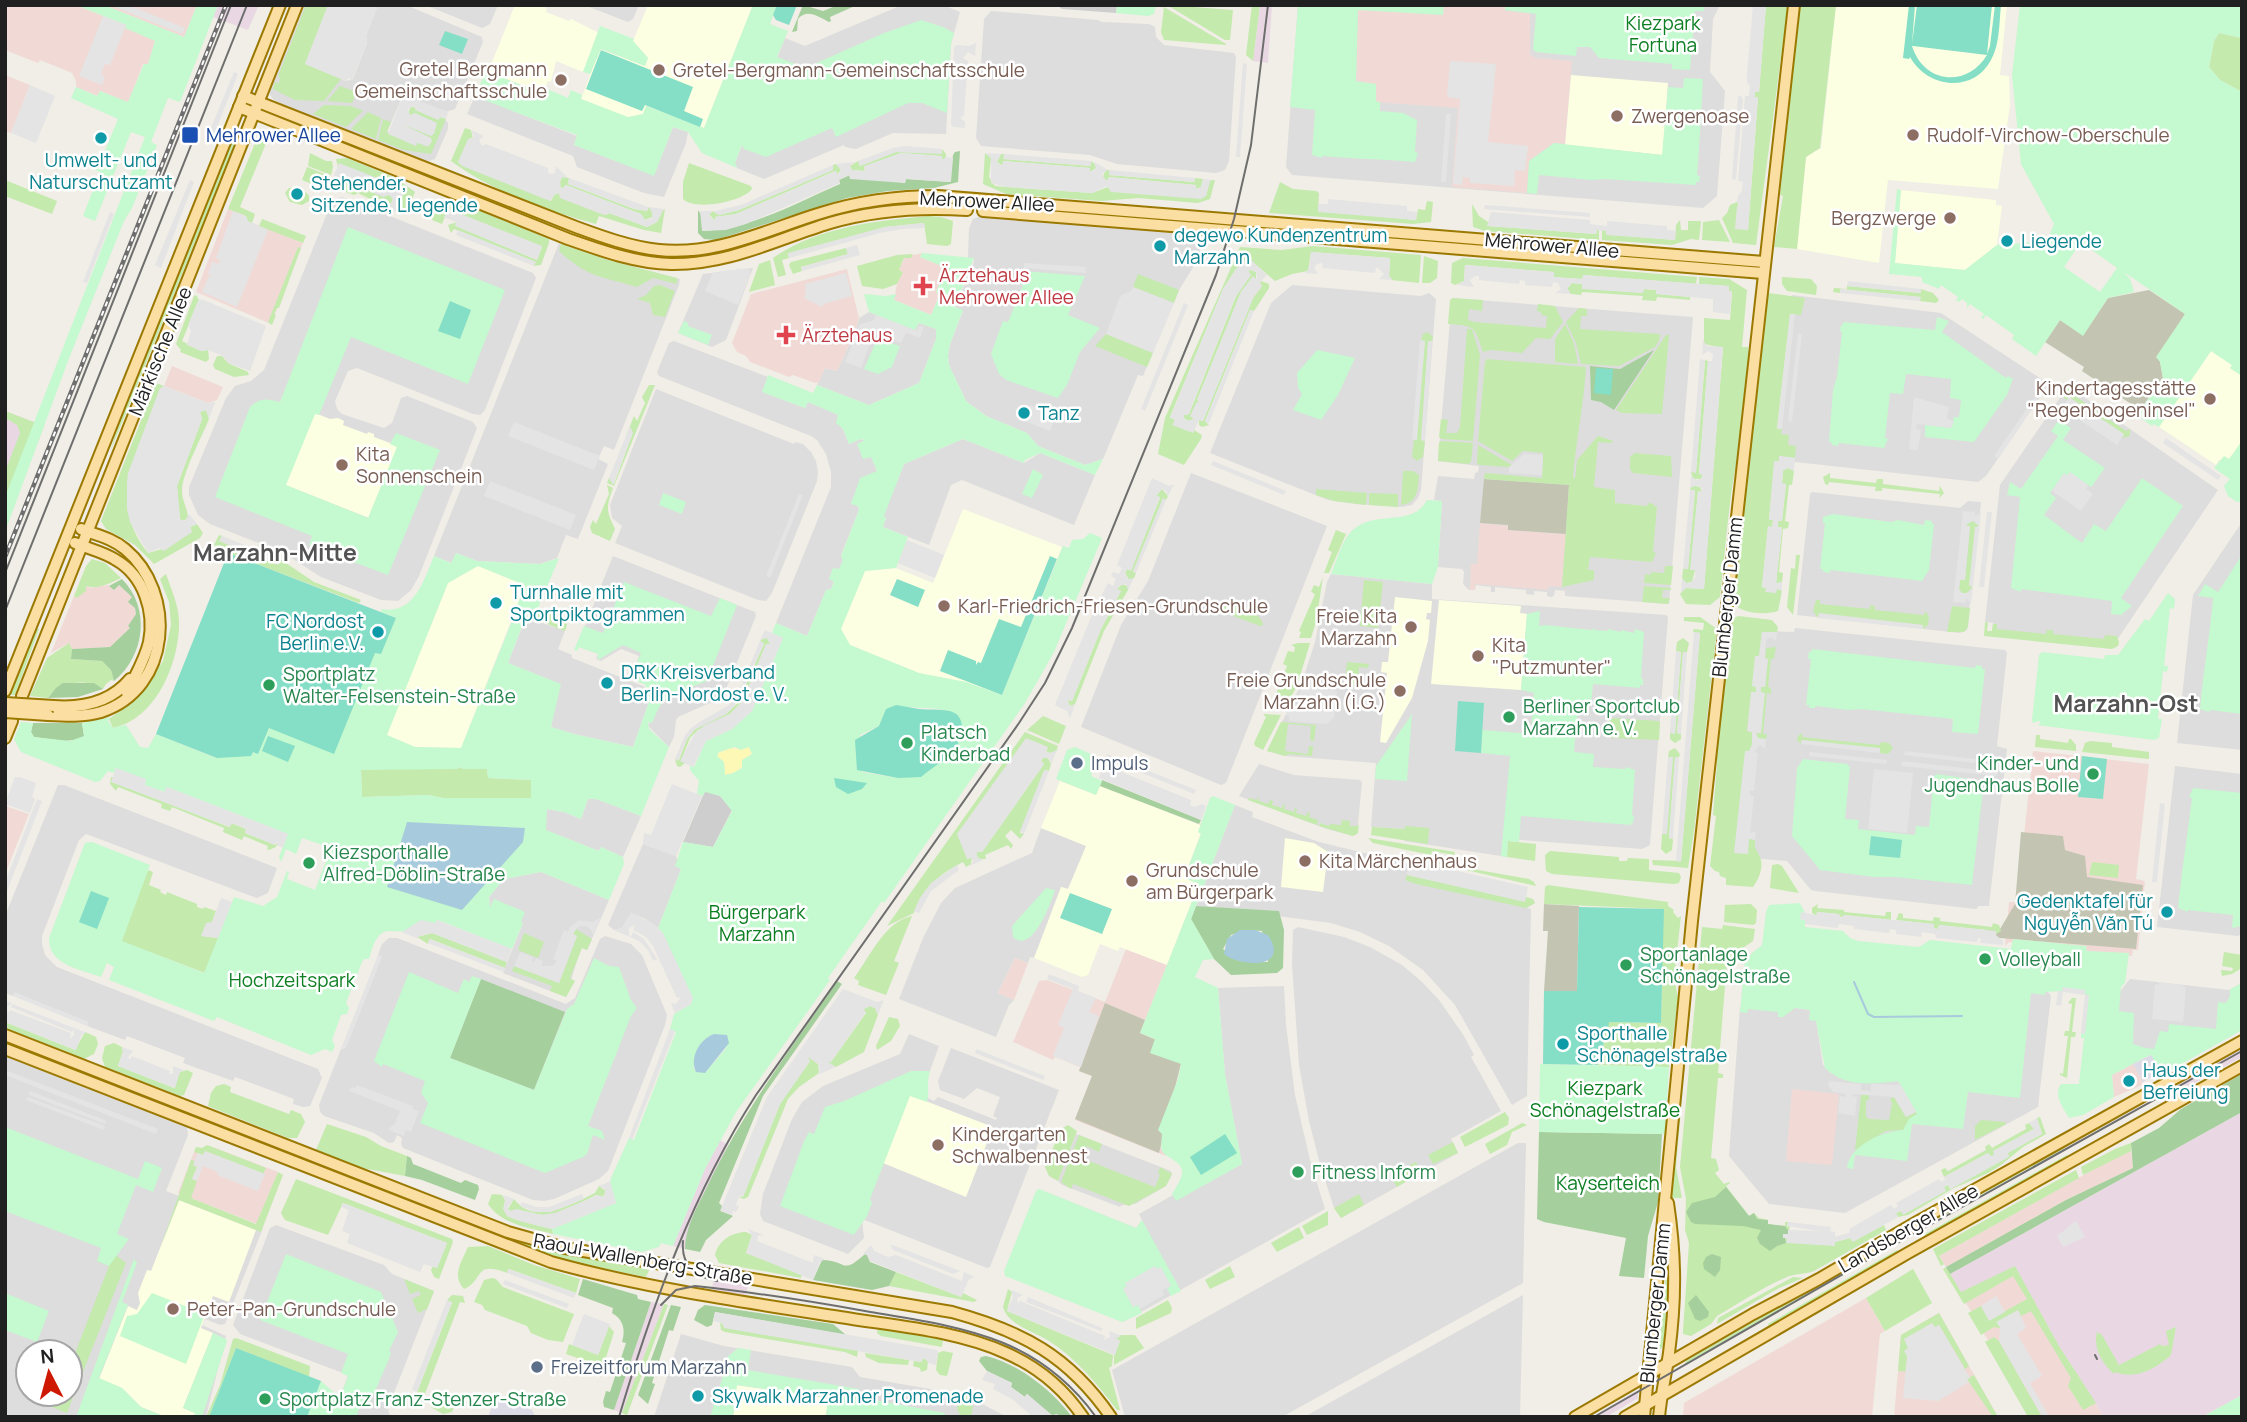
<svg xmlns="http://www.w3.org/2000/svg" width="2247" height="1422" font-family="Manrope,sans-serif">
<rect width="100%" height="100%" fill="#f0eee6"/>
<g fill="#dedddd" fill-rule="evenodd">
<path d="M303,5H328L305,64L346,81L353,79L367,43L366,36L378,5H406L482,37L483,42L455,109L446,112L403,95L387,132L444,118L448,123V129L435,159L429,161L420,160L287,107L274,100L270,95V88Z"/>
<path d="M425,5H498L490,24L482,28Z"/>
<path d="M584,5H639L633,19L628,22Z"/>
<path d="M902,5H943L960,12L951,44L946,134L893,133L856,149L845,147L844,145L764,179L737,168L735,163L785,38L805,46Z"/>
<path d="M1298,5H1720L1713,19L1710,72L1725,91L1717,196L1703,208L1292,175L1286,167Z"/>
<path d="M991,11L1098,20L1102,22L1149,24L1155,27L1156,37L1164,45L1234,53L1236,57L1229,161L1225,170L1216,173L1117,164L1090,155L981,146L976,138L984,19Z"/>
<path d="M475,96L577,136L574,145L654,175L673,127L688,132L686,143L664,197L644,193L577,167L573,156L467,114Z"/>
<path d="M342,197L533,273L536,278L485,410L480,415L473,414L357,368L348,371L335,401L337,409L342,414L384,428L392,423L401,398L407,396L473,422L477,428L419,576L411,590L398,601L381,600L321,577L282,552L210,524L198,515L189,495V487L226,398L235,386L251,381L264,370L330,206L334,199Z"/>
<path d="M981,216L1192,233V235L1200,237L1201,248L1194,266L1179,290L1143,376L1138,375L1103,459L1085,465L1038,446L1027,433L986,416L966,401L949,365L948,356L950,344L963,311L955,307L974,262V259L968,258L969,228L973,219Z"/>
<path d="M559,243L598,258L680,279L679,285L614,450L604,446L598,459L608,464L578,539L566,535L557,558L540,564L477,561L456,553L452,563L434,556Z"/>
<path d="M753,268L726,340L712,347L678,333L703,274Z"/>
<path d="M1292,285L1421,296L1429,293L1436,299L1421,490L1418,498L1412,505L1402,507L1356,504L1328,500L1210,453L1271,303Z"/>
<path d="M1792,295L1941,313L2049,384L1986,476L1978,482L1795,462V458L1775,456Z"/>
<path d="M1452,298L1693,317L1669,604L1565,596V591L1555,590L1554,596L1551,597L1547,596V592L1534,591V595L1526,594V590L1495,587V592H1491V587L1476,585L1475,590H1469L1463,584L1464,572L1462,569L1438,567L1442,501L1434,500L1438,476L1474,479L1475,473L1478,472L1479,466L1438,461Z"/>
<path d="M869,312L915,330L919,323L936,329V339L919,383L869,405L817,385L825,368L837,371L855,332L859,318Z"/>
<path d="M674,341L768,377L763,392L805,408L808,402L837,414L839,417L837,423L843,429L849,444L861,439L865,441L877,471L860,483L851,503L858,506L859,510L841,555L843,560L831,589L826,590L807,636L776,623L831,487V472L826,454L817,440L811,436L659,376L657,372L669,343Z"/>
<path d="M2068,386L2218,490L2113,646L1992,631L1993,623L1985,622L2000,485Z"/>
<path d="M656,389L794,444L795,442L803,444L811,452L816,461L818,472L817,481L772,593L766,601L758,600L615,543L622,526L612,518L610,505Z"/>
<path d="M963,439L1024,463L1040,453L1095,475L1074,525L962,480L951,485L929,545L883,527L886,518L883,517L904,464Z"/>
<path d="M1191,473L1327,526L1226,783L1221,785L1081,727L1121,625L1148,581Z"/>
<path d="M1812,492L1960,508L1968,501L1981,502L1967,630L1960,633L1797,615L1810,494Z"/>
<path d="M2242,522V750L2177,743L2193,595Z"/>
<path d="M613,556L755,612L756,616L726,689L712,702L678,717L676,720L674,737L669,747L648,726L657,689L637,681L632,675L639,656L621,649L601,661L596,659L598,654L577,646Z"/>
<path d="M1331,574L1432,584V599L1666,615L1668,617L1650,845L1642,849L1509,839L1507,857L1404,841L1405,829L1371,827L1376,763L1285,756L1267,751L1301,685L1315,642L1327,582Z"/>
<path d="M526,617L565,631L558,649L572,655V658L653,690L633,747L574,734L551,727L560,684L508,663Z"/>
<path d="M1795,628L2005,650L2007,653L1997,746L2007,749L1989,906H1979L1976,909L1815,891L1811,890L1787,861L1729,856L1762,631L1794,632Z"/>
<path d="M1259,764L1294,775L1360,780L1362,782L1357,834L1353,836L1327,829L1239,796Z"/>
<path d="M2175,766L2242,774V933L2238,936L2157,927Z"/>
<path d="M58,785H64L277,868L268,893L257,898L86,834L79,840L42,936V944L45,955L57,967L318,1069L322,1078L310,1106L303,1107L293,1104L294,1099L235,1077L233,1081L183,1063L185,1058L127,1036L125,1040L87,1026L88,1022L15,993L13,996L5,993V916Z"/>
<path d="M588,799H596L641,816L623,857L601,847L599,851L545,830L546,809L564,812L581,819Z"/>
<path d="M1235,805L1253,812L1252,817L1319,842L1409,864L1407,875L1525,901L1526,897L1533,899L1535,903L1527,908L1531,909L1527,1096L1512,1105L1455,1005L1423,970L1389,946L1360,932L1331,923L1278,916V911L1196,906Z"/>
<path d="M1041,828L1087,845L1068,889L1062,887L1034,958L1030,957L1028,963L1015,958L998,993L1014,1000L1009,1005L996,1037L899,999L923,938L941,903L955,888L1032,853Z"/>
<path d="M643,844L676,856L681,869L658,928L646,919L631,913L622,928L614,930L608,925Z"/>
<path d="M541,872L609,900L587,950L581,947L566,997L503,973L523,923L490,911L489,897L504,879Z"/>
<path d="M1298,927L1344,937L1370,947L1402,965L1422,982L1439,1000L1464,1036L1474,1055L1471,1057L1501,1111L1451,1139L1458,1153L1341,1218L1334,1208L1320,1164L1309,1121L1299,1065L1292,964L1293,930Z"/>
<path d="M605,936L631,944L642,955L667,1015L665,1025L612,1161L608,1171L599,1179L554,1199L544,1201L533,1200L403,1148L401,1144L402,1138L397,1135L394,1142L389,1143L374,1133L324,1116L320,1112L319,1105L341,1049L345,1048L381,957L378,955L382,944L389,938H397L566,1004L575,998L600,939Z"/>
<path d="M2130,979L2229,990L2242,983L2224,1028L2165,1051H2129L2109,1005Z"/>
<path d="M1284,986L1286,1025L1295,1095L1310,1160L1325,1209L1125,1321L1017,1280L1051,1194L1136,1228L1142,1220L1139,1214L1173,1195L1176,1200L1242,1164L1225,1074L1218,988Z"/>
<path d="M2022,990L2048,992L2051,996L2038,1107L1845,1213L1769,1204L1729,1156L1740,1007L1779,1011L1795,1008L1810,1010L1816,1020L1823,1065L1859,1083L1898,1081L1917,1114L1962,1092Z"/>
<path d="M909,1034L939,1046L926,1082L928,1098L934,1101L938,1097L996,1120L997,1118L993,1116L1000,1097L977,1088L964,1099L940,1090L938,1081L951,1048L1059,1090L990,1267L987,1268L862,1219L864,1238L848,1254L763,1221L760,1214L763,1194L792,1119L802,1102L823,1086L900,1054Z"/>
<path d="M5,1053L182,1123L187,1127L188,1135L166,1191L263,1228L225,1324L220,1325L205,1319L202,1325L226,1336L206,1417H5ZM28,1352H70V1394H28Z"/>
<path d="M1076,1134L1171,1171L1172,1174L1166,1186L1135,1204L1122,1205L1120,1207L1062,1185L1058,1181Z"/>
<path d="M1518,1143H1526L1523,1283L1282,1417H1125L1112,1370Z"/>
<path d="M276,1225L384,1265L392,1274L434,1291L388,1408L390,1417H333L348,1375L240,1334L233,1325L270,1228Z"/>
<path d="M1523,1295L1520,1417H1304L1401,1363Z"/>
<path d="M681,1334L724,1346L852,1367L860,1377L965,1395L1007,1417H654Z"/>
</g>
<g fill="#f1dad6">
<path d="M5,5H76L126,25V28L153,39L155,41L148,65L143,64L128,103L100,91L98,96L76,87V81L72,73L40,60L38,63L5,50Z"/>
<path d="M104,5H197L184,37Z"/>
<path d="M1444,5L1505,7V11L1530,13V54L1535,58L1572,61L1565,144L1554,143L1529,161L1527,193L1452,187L1458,108L1376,102L1356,81L1358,9L1442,15Z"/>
<path d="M5,75L30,85L11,133L5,131Z"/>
<path d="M228,209L246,216L248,221L303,243L271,324L196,292Z"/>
<path d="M922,253L920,257L946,267L936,292L940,294L931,315L894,300L897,284L903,272L899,270L905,257Z"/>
<path d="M847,269L859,318L855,332L837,371L825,368L819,382L815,383L793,375L789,377L750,362L746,356L737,352L732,343L751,294Z"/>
<path d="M172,366L223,387L217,400L208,403L164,386Z"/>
<path d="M1480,523L1508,526V530L1566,534L1562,587L1549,586L1548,590L1475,584V590H1470L1471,564H1477Z"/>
<path d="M108,585L114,590L119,585L133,597L129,602L135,608L136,614L128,626L130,628L110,647L72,649L69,643L51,653L74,596L77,597L87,586L91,588Z"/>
<path d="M2033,751L2149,764L2136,879L2145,881L2138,950H2133L2132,956L2009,942L2005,946L2009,902H2017Z"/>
<path d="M5,806L29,814L5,874Z"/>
<path d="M1126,949L1167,965L1140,1033L1155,1039L1154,1055L1181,1064L1162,1137L1161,1148L1166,1156L1075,1120L1092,1076L1079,1071L1080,1067L1055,1057L1053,1060L1013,1042L1039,981L1047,980L1105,1002Z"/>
<path d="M1015,958L1028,963L1014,1000L998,993Z"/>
<path d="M2133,1064L2143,1082L2147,1083L2114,1097L2112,1075Z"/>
<path d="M1792,1089L1839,1094L1832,1165L1786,1161Z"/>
<path d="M210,1146L278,1172L257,1224L178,1193L194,1152Z"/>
<path d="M2131,1151L2133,1168L2066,1200L1946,1267L1939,1256L2121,1154Z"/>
<path d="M2015,1266L2059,1346L2104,1417H2033L1960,1293Z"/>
<path d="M1866,1298L1885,1331L1880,1334L1872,1417H1683L1684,1403Z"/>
<path d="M1939,1313L1998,1417H1894L1901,1335Z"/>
</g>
<g fill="#e9d8e4">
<path d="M218,5H259L248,30L213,17Z"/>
<path d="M1260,5H1272L1268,63L1253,61Z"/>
<path d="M5,411L34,422L5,497Z"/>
<path d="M2242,1049V1057L2166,1099L2163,1093Z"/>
<path d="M2242,1112V1395L2202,1417H2104L2059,1346L2015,1267L1960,1293L1950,1274Z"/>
<path d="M720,1140L728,1145L693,1218L685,1249L673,1246L705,1169Z"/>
<path d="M715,1278L748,1284L746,1296L711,1290Z"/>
<path d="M651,1302L664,1304L622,1413L614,1410Z"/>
<path d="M1638,1390V1398L1628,1404L1606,1417H1592Z"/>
</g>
<g fill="#fcffe1">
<path d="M515,5L541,6L547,8L546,12L569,21L571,19L599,33L583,72L556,61L551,82L548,81L543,93L488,72Z"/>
<path d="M648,5H753L704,128L647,106L643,114L628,118L581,99L600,49L645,66L648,58L633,41Z"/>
<path d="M1836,5H2007L2000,75L2009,76L2010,105L1998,189L1888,180L1879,263L1797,249L1806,157L1821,148Z"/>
<path d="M1571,75L1668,83L1663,155L1565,145Z"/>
<path d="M1901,190L1996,200V205L2002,206L1997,245L1965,270L1895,263Z"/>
<path d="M2211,351L2232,365L2230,368L2242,376V441L2229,460H2219L2216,465L2159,427Z"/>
<path d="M315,413L330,419L338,418L344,421L343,425L367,434L368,432L374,434V437L398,446L369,518L285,485Z"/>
<path d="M963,509L1062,547L1002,695L919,673L850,645L840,628L865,571L896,568L933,583Z"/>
<path d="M478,566L525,585L461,748L415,747L386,735L448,583Z"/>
<path d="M1395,597L1432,601L1431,613H1427L1426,619L1430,620L1428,641L1412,698L1386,743L1380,742L1387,673L1381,672L1382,662H1388Z"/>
<path d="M1439,600L1521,606L1520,613L1527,614L1521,690L1431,684Z"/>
<path d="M1060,781L1096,795L1100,786L1200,825L1201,833L1184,877L1199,883L1167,965L1120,947L1118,951L1100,944L1088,975L1082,977L1034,958L1061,887L1068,889L1086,846L1041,828Z"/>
<path d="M1285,838L1314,843L1328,852L1323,892L1281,887Z"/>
<path d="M910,1095L993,1127L966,1197L883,1163Z"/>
<path d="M179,1200L256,1230L229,1302L213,1296L201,1328L213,1333L183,1408L195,1413L194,1417H166L141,1407L122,1388L99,1379L128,1306L137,1310L140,1303L138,1293L147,1270L151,1271Z"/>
<path d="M736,1385L828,1398L826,1417H733Z"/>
</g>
<g fill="#cecece">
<path d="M1060,5H1117L1116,13L1063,9L1060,8Z"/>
<path d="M705,791L720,796L732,810L713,847L683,842Z"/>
</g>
<g fill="#c3c5b2">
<path d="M2149,290L2185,314L2160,362L2163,378L2140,410L2082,371L2084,367L2045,342L2060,320L2083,335L2108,298Z"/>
<path d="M1484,479L1569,485L1566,534L1508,530V525L1480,523Z"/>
<path d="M2021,832L2063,836L2065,850L2085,856L2087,877L2143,885L2136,949L1937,933L2000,929L2015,904Z"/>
<path d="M1544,904L1579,906L1577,992L1544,991L1548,931H1543Z"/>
<path d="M1105,1003L1145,1020L1140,1033L1156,1040L1151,1053L1181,1063L1159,1153L1075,1119L1092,1076L1079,1071Z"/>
</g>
<g fill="#c4eaad">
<path d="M306,5H328L305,64L341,79L324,101L295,100L273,89L275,82L279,83L280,78L278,76Z"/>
<path d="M1167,5L1233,10L1230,40H1225Z"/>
<path d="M1252,5H1260L1253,61L1246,55Z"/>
<path d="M1766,5H1788L1756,245L1733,243L1722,218L1727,213L1730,205L1737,202L1748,230L1758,98L1754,97L1755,92H1759Z"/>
<path d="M1800,5H1836L1820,148L1806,157L1797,249L1774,247L1783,196L1780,195Z"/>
<path d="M1164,7L1226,44V45L1164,40L1161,32Z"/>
<path d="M2219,33L2242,38V92L2220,80L2209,67L2214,41Z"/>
<path d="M340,86L357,92L352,103L327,101Z"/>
<path d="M324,105L351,106L363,111L346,127L313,114Z"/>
<path d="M411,106L446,119L431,154L404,150L378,140L383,119L391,122L387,132L416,146L417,142L427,147L431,138L402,125V123L431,136L408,113Z"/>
<path d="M368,112L381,118L376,139L351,129Z"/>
<path d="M465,128L471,130L473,139L551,201L554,195L559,193L606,215L609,213L647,227L657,222L661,212L665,209L661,233L644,230L599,216L596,224C547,210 493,192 451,161Z"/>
<path d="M234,132L239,134L110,452L121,417Z"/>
<path d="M263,133L269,136L240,207L255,214L252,223L247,221L246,216L228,209L258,136Z"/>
<path d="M942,149L946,154V157L942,160L941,156L901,153L864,167L865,171L852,170L850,166L858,161L860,166L896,152L942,153Z"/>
<path d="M310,153L326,161H332L333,167L331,175L308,166Z"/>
<path d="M985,153L991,158L989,177L995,186L1006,187L1092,193L1108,187L1206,196L1210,180H1215L1210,199L1198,203L1138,198L1101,201L1006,194L983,184Z"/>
<path d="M1001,154H1004V159L1090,166L1091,161L1096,165V168L1090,172V168L1004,161L1003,166L997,162Z"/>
<path d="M347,158L396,178L415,192L405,215L401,213L399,205L405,189L339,164L338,167L336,159Z"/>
<path d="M689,163L751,186L752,189C742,202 695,211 683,199V182Z"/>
<path d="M836,164L841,170L837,175L835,171L736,214L715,217V221L709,214L713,211L719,215L739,210L833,170V165Z"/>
<path d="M307,167L330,176L325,189L302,180Z"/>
<path d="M1106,170H1109V175L1194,182L1195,178L1203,179L1201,187L1196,189V185L1109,177L1107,181L1102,178Z"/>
<path d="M345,177L390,195L393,200L388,208L358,193L354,195L343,191L339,182Z"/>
<path d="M562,177L569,178L568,184L634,209L647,211L649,207L653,211L652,217L645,220L641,214L566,185L562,189L559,184Z"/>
<path d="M5,180L57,201L52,214L5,196Z"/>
<path d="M1280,182L1293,189L1316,191L1319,193L1318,211L1416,220L1418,209L1425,210L1427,201L1433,202L1431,222L1413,224L1269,213Z"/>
<path d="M289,188C298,187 304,189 309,196V201L302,205L290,202L285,193Z"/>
<path d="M438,201L463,204L549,239V243L541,265L534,266L535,262L454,229L451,233L448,225L457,222L456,226L537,260L542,247L448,209L442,224L432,220Z"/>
<path d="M1472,204L1479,216L1488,222V226L1596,234L1597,230H1599V240L1485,231L1473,227Z"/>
<path d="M928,216L941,217L953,221L951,244L947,246L927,244L924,223L885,227L788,254L789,258L782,260L786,275L778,277L773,258C818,227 875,221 928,216Z"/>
<path d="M262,219L306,236L303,243L259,226Z"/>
<path d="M1680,220L1681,230H1688V221H1701L1699,240L1691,239L1672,245L1602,240V230L1607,231L1606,234L1675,240L1676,225Z"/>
<path d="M1719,220L1730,242L1702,240L1703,222Z"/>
<path d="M561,244L608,260L677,278V284L653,278L637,287C601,276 588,278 559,251Z"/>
<path d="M1313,246L1421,255L1419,283L1391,280L1389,276L1390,258L1311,252L1308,271L1292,274L1275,281L1248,258L1236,269L1223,289L1170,417L1175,420L1173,424L1193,432L1194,430L1202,435L1201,439L1184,465L1158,454L1165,418L1240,247L1282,250Z"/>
<path d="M298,247L301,248L279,308H277L274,314L276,315L272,325L268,322Z"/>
<path d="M846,248L848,254L801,267L802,271L793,274L789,265L791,262Z"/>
<path d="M913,254L911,258H904L899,270L903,272L897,284L883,289L862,286L857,266L897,255Z"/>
<path d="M1424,256L1438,261L1437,278L1430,283H1422Z"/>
<path d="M1463,258L1697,277L1696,284L1583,275V279L1553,277V272L1465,265L1464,281L1455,285L1451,283L1452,263Z"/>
<path d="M770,260L775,285L749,292L759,264Z"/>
<path d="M1250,270L1256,272V279L1253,277L1241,292L1197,400L1199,401L1191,416L1194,419L1188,421L1184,418V413L1189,414L1237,294L1251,275L1248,271Z"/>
<path d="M1138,274L1179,290L1174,303L1133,287Z"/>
<path d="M1699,277L1729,279L1747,290L1742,347H1748C1753,394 1739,442 1732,488C1727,524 1724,561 1720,597L1710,605L1686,604L1680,594L1685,588L1704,589L1723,348L1704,344V318L1730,320L1732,292L1729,291L1728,286L1699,284Z"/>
<path d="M1782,277L1811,279L1817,286L1816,295L1787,291L1782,284Z"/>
<path d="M1261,281L1269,284V288L1254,311L1250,310L1205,421L1209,425L1202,427L1199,425V420L1203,421L1253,298L1262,286L1259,283Z"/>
<path d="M1572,283L1582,284V288L1643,293V289L1657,290V294L1690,297V300L1657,297L1656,301L1642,300L1643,296L1582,292L1581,295L1571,294L1567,289Z"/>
<path d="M660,285L675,291L665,317L653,315L650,303L637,299L646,295L654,286Z"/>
<path d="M1847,286L1920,293L1921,289L1933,293L1939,300L1936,303L1920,301V297L1841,289L1840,293L1833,292L1834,288L1847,289Z"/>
<path d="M1768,293L1805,298L1801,315L1790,314L1777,429H1782L1781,434L1789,435L1788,445L1796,446L1795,458L1780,456L1779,461H1775L1769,520H1773L1772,527H1768L1762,587L1766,588V591L1777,588L1782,591L1778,611C1768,615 1741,614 1735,604C1734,603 1732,594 1732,593Z"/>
<path d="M196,295L199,300L182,341L201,351L208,350L209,359L206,362L180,352L181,350L176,344L194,296Z"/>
<path d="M1453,298L1483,300L1482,311L1469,309L1468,320L1475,322L1546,328L1547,316L1541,315V312L1537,311L1538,304L1555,306L1563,322L1550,339L1536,338L1522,353L1491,350L1483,352C1474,326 1476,326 1448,324L1450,300Z"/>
<path d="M1579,308L1587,309V316H1581L1580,329L1660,334L1659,341L1655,347L1619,366L1581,364L1576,343L1566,322Z"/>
<path d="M1565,324L1574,343L1578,364L1555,362V339Z"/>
<path d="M1467,329H1472L1480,355L1473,441L1442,439L1439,437L1441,419L1448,420L1446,433H1457L1460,427Z"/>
<path d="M1428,332L1433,337L1432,341H1428L1421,440L1425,441L1423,457L1417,461L1412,457L1425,341L1421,340L1423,334Z"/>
<path d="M1106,334L1153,353L1147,367L1095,346Z"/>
<path d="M1666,335H1669L1662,414L1622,413L1616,410Z"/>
<path d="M217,356H222L228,363L248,372L249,375L234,377L215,369L213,365Z"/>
<path d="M1487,359L1586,367C1584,404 1576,440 1573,477L1575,479L1577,460L1598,436L1613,441L1612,443L1598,442L1594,487L1615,490V503L1647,506L1648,503L1654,504V506H1657L1653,552L1656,553L1652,562L1590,557L1588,570H1594V580L1562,587L1569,485L1484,479L1485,473L1542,478L1543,453L1523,451L1512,461L1478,441L1485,362Z"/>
<path d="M1705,360L1708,361L1699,473L1703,474L1701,479H1693L1691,472H1696Z"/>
<path d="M156,383L164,386C156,396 152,413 147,426C129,472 113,509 148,553L162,549L192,532L190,527L197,524L203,533L200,538L154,564L135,545L106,529L101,521Z"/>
<path d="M649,385H655L614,486L607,483L609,478L614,484L629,443L626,436L634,416L637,421L645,403L642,397Z"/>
<path d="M2068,386L2074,390L2072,394L2126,431L2130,429V436L2122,438L2124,435L2069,397L2067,400L2061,396Z"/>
<path d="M204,410L207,411L209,419C202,437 182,473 182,491C182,501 188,509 188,518L183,521L180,519L177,486L202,419L200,412Z"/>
<path d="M5,411L44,426L5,528V472L20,433L17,425L5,418Z"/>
<path d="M1441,441L1473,443L1471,462L1468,464L1438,461L1439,443Z"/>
<path d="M1478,445L1512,465L1509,467L1479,465L1477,463Z"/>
<path d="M1635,453L1671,456L1672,477L1633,473L1630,469V457Z"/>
<path d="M1788,468L1794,471L1792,485H1789L1785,521L1789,522L1788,528L1783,529L1779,572L1783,573L1782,582L1776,584L1782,528L1778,527V521H1782L1786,484H1782L1783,470Z"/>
<path d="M1403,471H1413L1419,475C1418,489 1418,503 1401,505Z"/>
<path d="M1830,473V478L1876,483L1877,479H1883V484L1939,491L1940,486L1944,493L1939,498L1940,494L1882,488V491H1875L1876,487L1829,482L1828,485L1825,484L1823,477Z"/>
<path d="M607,485L613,488C606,508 606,510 615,529L610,541L592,533L590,527L593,520L596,524L609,494Z"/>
<path d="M1692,485L1700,487L1702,492L1698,491L1691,570H1695L1692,582L1686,583L1682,578L1683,569L1688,568L1695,491L1690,490Z"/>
<path d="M1162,489L1168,496L1166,500L1163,499L1133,572L1136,573L1134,578L1129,580L1125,573L1127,569L1131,570L1160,498L1156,496Z"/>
<path d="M1316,489L1367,493L1366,505L1334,501L1316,495Z"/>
<path d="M1369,493L1398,494V507L1369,505Z"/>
<path d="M1969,521H1973L1979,526L1969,586L1973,587L1967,593H1962L1959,589L1960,580H1965L1970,527L1966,526Z"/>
<path d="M1336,530L1346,534L1329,573H1324L1332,552L1328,550Z"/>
<path d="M219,535L222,536L220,541L278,564L280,559L314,582L361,600L359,603L228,553V551L214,545Z"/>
<path d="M1796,555H1800L1793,615L1787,607L1791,568L1795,569Z"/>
<path d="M92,559L105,563L121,578C111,583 97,590 87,586L85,589L87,590L77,598L74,596L86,566Z"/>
<path d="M1665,566H1673L1671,585L1644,583L1645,574L1651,575V572L1664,573Z"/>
<path d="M166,574C172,591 180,609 179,626C178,666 155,719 113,728L109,719L140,696L163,661L171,625L169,602L160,579Z"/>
<path d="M1323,577L1316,622L1311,638H1299L1301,632L1299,631L1315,594L1311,592L1314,585L1319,587Z"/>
<path d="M1364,580L1383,582L1378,628L1360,626Z"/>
<path d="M1122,584L1128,586V590L1104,631L1075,704L1070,706L1067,699L1072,701L1101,629L1121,591L1117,589Z"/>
<path d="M1644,586L1671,588V590H1663L1662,598H1670L1668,604L1642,602Z"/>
<path d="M1816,600H1820V604L1870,609V605L1875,606V610L1924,615L1925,611L1929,616L1928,625L1923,629V625L1819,614L1818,618L1813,611Z"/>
<path d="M1222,603C1235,604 1261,611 1263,625L1260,626L1223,612L1220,606Z"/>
<path d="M1952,606L1970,608L1968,627L1964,632H1947Z"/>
<path d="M551,612L566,619L567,625L565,631L527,616Z"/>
<path d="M1738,616L1772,620L1778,627L1777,632H1762L1759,656H1756L1753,686H1756V692H1752L1748,731L1752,732V745L1749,752H1746L1749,838L1755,840C1754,849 1757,850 1760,857C1764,867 1759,879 1753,887L1726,885V878L1720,876L1719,872L1715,871L1710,866L1716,816L1713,815L1717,764V737L1731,620Z"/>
<path d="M1684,617H1700L1717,629L1694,831L1688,868L1653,865L1652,860L1681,861L1700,633L1693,632L1694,629L1703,630L1704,623L1684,621Z"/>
<path d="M1985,622L1988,623L1987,631H1992L1993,624H1997V629L2046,634L2047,630H2053V634L2104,639L2105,635L2117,636L2119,642L2118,646L2112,649L1984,636Z"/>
<path d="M36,628L39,629L15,695H9Z"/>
<path d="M764,637L767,638L770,644L766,645L742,702L730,714L698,730L690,738L681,761L685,763L680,767L677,766L675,759L679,760L687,739L695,729L726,714L737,704L764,644L760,641Z"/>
<path d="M1683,638L1689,643L1687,652H1683L1677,733L1681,734V739L1675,743L1670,739V733H1675L1681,652L1676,651L1677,642Z"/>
<path d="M69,643L72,649L71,659L102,661L111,670L114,681L111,680L106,684L103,689C88,678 59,681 48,698L30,696L47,658Z"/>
<path d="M1298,643H1310L1297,686L1284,709L1271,707L1287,666L1283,664L1288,651L1294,652L1295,647L1291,645Z"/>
<path d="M1776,647L1774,659H1771L1768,687L1771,688V694L1767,693L1763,734H1767L1766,739L1761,740L1758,738L1756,732L1760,733L1764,693H1761V687H1765L1768,659L1765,658L1766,648Z"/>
<path d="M1347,662L1369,664L1368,668L1359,667L1358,682L1367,683V686L1345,683Z"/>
<path d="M1263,714L1281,715L1263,750L1255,746L1254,743L1266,717Z"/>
<path d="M1043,716L1066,726L1059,744L1027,730Z"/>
<path d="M1613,718L1658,721L1660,722L1659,740L1612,738C1604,732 1604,723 1613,718Z"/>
<path d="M1281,722L1316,725L1314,741L1310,740L1311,726L1288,724L1285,751L1308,754L1309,746H1313L1312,756L1289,754L1285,756L1267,751Z"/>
<path d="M1025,732L1058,746L1056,752L1051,753L1046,752L1048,747L967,859L972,857L971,864L966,867L963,862C940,874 922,888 914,913L887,926Z"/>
<path d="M1802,733V737L1880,745L1881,742L1889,743L1893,748L1888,754L1880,753V749L1801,740V744L1797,740L1798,736Z"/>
<path d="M2036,735H2040V739L2068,743L2069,739H2071L2076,745V751L2035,747Z"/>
<path d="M2090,741L2112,743V747L2149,752V759L2082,752L2085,743Z"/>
<path d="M1675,748L1680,754L1679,757L1675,758L1669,838L1673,839L1672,850L1666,854L1661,849L1662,834H1666L1672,757H1668L1669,751Z"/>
<path d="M1043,758H1048L1051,764L1049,771L1046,770L1020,833L1024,834L1020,839L1011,830L1005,836L1013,845L1011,849L1008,845L985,855L986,859H979L976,854L978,850L982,852L1044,764L1041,761Z"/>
<path d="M459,767L464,769H487L488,778L532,780L531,798H443L429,795L362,797L361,769H458Z"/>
<path d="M111,777H113L112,782L229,827L231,823L246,829L245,833L275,845L278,842L276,847L269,850L267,849L268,846L244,836L242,840L223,832L224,828L172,807L170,811L161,808L162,804L118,787L116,791L110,784Z"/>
<path d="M1258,796L1259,801L1268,804L1270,800L1273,801L1272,805L1282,808L1283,804L1285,805L1284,809L1294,812L1295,808L1297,809L1296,813L1306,816L1308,812L1310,813L1309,817L1318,820L1317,825L1248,800L1249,798L1257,800Z"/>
<path d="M1342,820L1350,821V826H1358L1359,822L1358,833L1353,836L1319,826L1320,823L1329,826L1330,824L1341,825Z"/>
<path d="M1405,826L1429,828L1428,844L1371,835L1372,827L1405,829Z"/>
<path d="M1368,838L1455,852L1454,855L1432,851L1431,855L1373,843Z"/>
<path d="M1508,841L1536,844L1535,861L1507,857Z"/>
<path d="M1550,851L1619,857V861H1627L1628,858L1649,859V870L1679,873L1681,877L1679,883L1674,884L1552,874L1546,871L1545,855Z"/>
<path d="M1427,861L1529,879L1534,882L1536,886Z"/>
<path d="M2092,862L2119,865L2118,878L2089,875Z"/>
<path d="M1778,864L1782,866L1799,893L1770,888L1772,865Z"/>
<path d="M148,870L153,872L149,885L161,890L160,892L166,895L167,892L197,904V907L203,909L204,907L216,911L212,922L202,936L218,938L205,973L121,941Z"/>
<path d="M1407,875L1524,901L1526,897L1533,899L1535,903L1526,908L1416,884L1405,880Z"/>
<path d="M1548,885L1668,902V906L1674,910L1673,912L1678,918L1681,916L1674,978L1678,998L1669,1067L1597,1065L1603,1054L1604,1030H1608V1022L1661,1023L1663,909L1544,904L1545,887Z"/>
<path d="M1751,904L1757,910L1756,923L1753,925L1724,922L1725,905Z"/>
<path d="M1818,904L1817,908L1844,910V912L1885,916L1886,912H1891V920L1844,915L1842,918L1838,914L1817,912V916L1812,913V908Z"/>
<path d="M1899,913L1903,914V918L1933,921L1934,917L1940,918V921L1992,927L1993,923L1999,925L2001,931L1995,935L1996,931L1939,925L1938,929L1933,928V924L1896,920Z"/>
<path d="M912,916L894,961L899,963L886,995L858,985L859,981L854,978C870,957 884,922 912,916Z"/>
<path d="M1723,925L1755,929L1753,941L1737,952L1733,961H1727L1718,1073L1723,1074V1078H1718L1711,1158L1716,1159L1719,1170L1715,1173L1724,1184L1729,1182L1730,1183L1726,1186L1749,1216L1754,1213L1759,1218L1768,1220L1767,1224L1785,1226V1222H1788L1787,1226L1790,1227L1788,1234H1783V1238L1835,1245V1242L1851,1238L1853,1241L1884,1225L1886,1230L1814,1271C1804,1275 1796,1273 1787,1277C1763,1287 1740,1303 1717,1316L1711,1324L1691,1336L1683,1334V1331L1689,1243L1685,1230L1686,1199L1680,1167L1702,927L1722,929Z"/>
<path d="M1697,926L1676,1167L1682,1198H1672L1670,1190Z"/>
<path d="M576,929L592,939L587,950L582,948L570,978L575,981L566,997L550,991L552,986L512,971L514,966L559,983L577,936L573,934Z"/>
<path d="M432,933L507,962L505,968L430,939L428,944L417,937Z"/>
<path d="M524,933L544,942L538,958L518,950Z"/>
<path d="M2224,952L2242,955V968L2232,974L2222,976L2221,970L2232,971L2233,968L2222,966Z"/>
<path d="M2072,998H2076L2072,1032H2076L2075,1037H2071L2067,1078L2060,1075V1073L2063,1074L2068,1036H2064L2065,1031H2069L2072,1004L2068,1003Z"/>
<path d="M870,1006L875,1008L878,1015L864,1052L836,1067L828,1064L827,1060L831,1062L866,1013L862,1010Z"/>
<path d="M889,1017L898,1019L900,1026L891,1041L877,1050L876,1046Z"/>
<path d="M5,1022L75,1050L85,1032L96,1037L98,1044L94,1054L84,1059L5,1028Z"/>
<path d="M5,1039L131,1088L129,1091L122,1089L5,1045Z"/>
<path d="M114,1043L122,1047L123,1051L118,1066L174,1088L180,1072L187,1070L193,1073L184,1095L180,1096L105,1067L102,1058L105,1046Z"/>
<path d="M808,1056L818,1064L819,1073L799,1087L788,1099L748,1197L744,1199L738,1197H743L780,1104L810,1061L807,1058Z"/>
<path d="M224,1084L231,1087L230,1092L289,1114L291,1110L301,1114L305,1122L297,1138H288L208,1106L211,1093L216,1086Z"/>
<path d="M1861,1095H1869V1100H1866V1117L1869,1119L1889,1120L1892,1103L1890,1099L1894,1097L1906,1117L1916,1112L1917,1114L1909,1119L1903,1130L1886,1131L1855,1150Z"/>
<path d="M1505,1112L1509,1118L1508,1125L1465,1147L1460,1137Z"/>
<path d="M2040,1117L2046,1134L2023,1147L2001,1165L1988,1173L1952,1189L1908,1215L1898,1217L1896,1213L1901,1211L1903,1214L1945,1191L1944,1187L1948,1185L1950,1189L2009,1156L2007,1153L2042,1134L2037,1118Z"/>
<path d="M1981,1120L2005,1122L2006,1124L1975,1140V1126Z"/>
<path d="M1522,1123L1527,1125L1512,1132L1507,1145L1490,1154L1485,1144Z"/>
<path d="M2029,1123L2034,1129L1993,1151L1995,1154L1991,1157L1988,1153L1944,1177L1941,1170L1945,1168L1948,1171L1986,1150L1985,1147L1989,1144L1992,1148L2026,1129L2025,1125Z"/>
<path d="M327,1124L366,1137L381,1146L407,1156L405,1176L362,1168L316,1150Z"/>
<path d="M1068,1125L1077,1131L1058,1181L1049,1176L1045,1167L1061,1129Z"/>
<path d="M1079,1135L1102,1144L1099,1152L1087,1146L1083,1157L1089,1161L1155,1187L1160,1175L1158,1174L1160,1167L1172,1174L1166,1186L1129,1206L1073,1184L1071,1189L1061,1182Z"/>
<path d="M1453,1142L1458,1153L1433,1164L1428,1155Z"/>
<path d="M2131,1143V1151L2083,1175L2081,1167L2115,1149Z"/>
<path d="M207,1145L266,1168L263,1174L205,1151L203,1155L194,1152L196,1147L202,1148Z"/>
<path d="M2063,1147L2064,1149L1921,1228L1920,1226Z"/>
<path d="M2067,1155V1157L1926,1237L1925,1234Z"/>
<path d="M191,1160L195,1161L193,1165L197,1167L192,1179L197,1181L191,1198L256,1224L278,1172L283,1175L261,1232L179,1200L161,1246Z"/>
<path d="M1416,1162L1420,1173L1397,1187L1390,1176Z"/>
<path d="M2076,1170L2079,1178L1939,1256L1944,1264L1941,1266L1933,1249Z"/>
<path d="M296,1179L452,1239L453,1242L439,1279L434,1277L431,1270L433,1266L437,1268L447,1243L343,1203L328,1235L285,1220L281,1213Z"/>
<path d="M599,1186L606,1191L603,1197L596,1195C582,1202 565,1213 549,1215C536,1216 522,1207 511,1212L508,1209L514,1199C534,1226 570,1205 595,1193Z"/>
<path d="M492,1194L502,1195L505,1200L507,1216C522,1222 538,1225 552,1229L553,1234C530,1228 502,1225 488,1204Z"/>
<path d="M1359,1194L1364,1205L1341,1218L1334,1208Z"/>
<path d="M1328,1211V1225L1307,1235L1302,1226Z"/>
<path d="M1299,1227L1304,1238L1277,1252L1271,1243Z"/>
<path d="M746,1232L752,1235L746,1253L802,1275L801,1278L719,1263L715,1255C718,1241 732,1232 746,1232Z"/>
<path d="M495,1234L566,1254L651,1266L646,1277L552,1258L494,1236Z"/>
<path d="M1892,1241L1894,1244L1685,1364L1686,1361Z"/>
<path d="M103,1245L126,1263L81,1377L70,1373V1366L109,1266L97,1261Z"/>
<path d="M488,1246L534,1265L580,1279L576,1293L509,1269L507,1273C473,1260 484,1281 464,1289C451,1276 462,1261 468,1247Z"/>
<path d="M1897,1250L1899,1253L1770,1328L1768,1324Z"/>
<path d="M1667,1263H1672L1664,1346L1659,1350Z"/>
<path d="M1230,1266L1235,1277L1210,1289L1205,1280Z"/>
<path d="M2015,1266L2059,1346L2096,1403L2083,1410L2068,1386L2071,1378L2031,1311L2021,1316L2018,1310L1999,1328L1994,1327L1981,1335L1968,1313L1981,1306L1989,1320L2027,1299L2013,1276L1964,1304L1943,1269L1946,1267L1961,1292Z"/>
<path d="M1913,1269L1932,1303L1885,1331L1866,1298Z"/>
<path d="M896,1272L961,1297L963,1293L977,1300L974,1302L889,1286Z"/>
<path d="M1793,1277L1803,1278L1779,1288L1717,1324L1718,1318Z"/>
<path d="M492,1278L496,1279L503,1287L574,1314L563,1342L548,1340L531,1333L527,1326L485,1310L482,1305L474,1302L484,1280Z"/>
<path d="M404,1279L434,1291L427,1309L418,1313L412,1299L421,1295L419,1291L410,1294Z"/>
<path d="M1008,1289L1012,1292L1007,1311L1113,1355L1112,1366L1109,1368L1120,1410H1117C1097,1384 1077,1359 1049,1341C1033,1331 1008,1325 1003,1307Z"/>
<path d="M452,1295L463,1296L465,1303L460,1302L423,1399L427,1401L424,1403L412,1399L410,1393L416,1395L452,1303L447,1300Z"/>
<path d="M1168,1300L1172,1308L1171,1313L1136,1329V1318Z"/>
<path d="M664,1304L668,1305L627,1415L622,1413Z"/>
<path d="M1939,1313L1969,1366L1961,1372L1964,1367L1939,1325L1909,1348L1906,1369L1911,1372L1898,1371L1901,1335Z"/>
<path d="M720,1323L858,1350L857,1357L845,1352L725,1332L721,1330Z"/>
<path d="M609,1326L614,1332L603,1367L566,1354L569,1344L598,1355Z"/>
<path d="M2176,1327L2171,1355C2156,1369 2135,1380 2115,1372L2114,1374C2102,1363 2093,1348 2097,1332L2102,1335L2119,1365L2160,1344L2162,1346L2169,1345L2166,1331Z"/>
<path d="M878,1328L943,1339L942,1347L881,1336L877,1333Z"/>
<path d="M1119,1335H1135L1144,1348L1114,1365V1355L1120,1341L1115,1339Z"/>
<path d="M1994,1337L1999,1341L2042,1417H2028L1985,1342Z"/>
<path d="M236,1338L310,1366L309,1377L236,1348L209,1417H206L220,1385L233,1339Z"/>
<path d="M943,1351L953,1353L947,1376L940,1375L936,1370L938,1353Z"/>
<path d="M865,1353L921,1362L924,1358L928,1361L927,1370L921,1372L920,1368L913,1366L914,1361L909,1360L908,1365L879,1363L866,1357Z"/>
<path d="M1974,1375L1998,1417H1993L1967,1379Z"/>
<path d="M70,1377L79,1381L67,1413L44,1404L42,1397L38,1394H70Z"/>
<path d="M437,1392H441L454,1398L456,1402L452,1412L443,1414L431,1407L436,1404L439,1398L436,1395Z"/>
<path d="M959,1393L974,1399L971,1417H961L957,1409Z"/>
</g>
<g fill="#a5cf9c" fill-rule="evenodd">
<path d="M803,5L823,11L838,5H857L830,17L831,21L829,22C819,17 807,8 798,19L797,31L792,32Z"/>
<path d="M960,151L958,182L934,188L888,191L847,198L716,240L704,239L698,233V210L702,216V231C751,229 796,203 840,184L839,180L850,175L905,183L906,179L950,182L953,155L955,152Z"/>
<path d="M1654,350L1614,410L1601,402L1591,400L1590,366L1620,369Z"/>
<path d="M122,579C151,608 145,656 114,681L111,670L102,661L71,659L72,649L110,647L130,628L128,626L136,614L135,608L128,602L132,597L119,585L114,590L109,586Z"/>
<path d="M63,683H94L103,689L78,697L48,698L56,688Z"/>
<path d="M33,723H82L84,736L82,739L64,741L34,737L31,732Z"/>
<path d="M1102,780L1201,820L1199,824L1100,786Z"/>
<path d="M1196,906L1279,911L1284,930L1283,968L1277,973L1231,975L1214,959L1191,919ZM1247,930L1262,931L1268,962L1239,961L1223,949L1231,935Z"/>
<path d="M481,979L565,1012L534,1090L450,1058Z"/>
<path d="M837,981L842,984L763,1096L719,1203L722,1206L721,1211L733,1216L706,1240L700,1252L685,1249C685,1228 697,1207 706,1189C741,1114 791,1049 837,981Z"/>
<path d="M2242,1074V1112L1950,1274L1946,1267L2066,1200L2133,1168L2131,1143L2159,1128L2181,1109Z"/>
<path d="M1539,1132L1662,1134L1658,1202L1648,1236L1644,1278L1619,1276L1626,1238L1544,1222L1537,1219Z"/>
<path d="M407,1156L411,1158L413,1164L461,1183L465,1180L478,1185L479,1189L475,1200L422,1180L405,1176Z"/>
<path d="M1726,1187L1749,1216L1754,1213L1757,1219L1768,1220V1224L1785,1226L1788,1230V1234H1784L1786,1243L1777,1246L1770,1251L1760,1244L1757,1238L1761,1230L1743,1226L1695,1224L1691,1222L1686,1212L1692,1203L1715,1197Z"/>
<path d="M865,1254L867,1255L870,1262L896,1272L889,1286L872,1290L813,1280L822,1260C847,1260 841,1276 865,1254Z"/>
<path d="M1712,1254L1721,1257L1720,1270L1715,1277L1704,1269L1703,1263L1706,1257Z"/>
<path d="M583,1279L637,1295L638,1299L651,1302L614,1410L604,1407L603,1402L606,1391L610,1392L626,1343L622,1342C626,1329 623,1319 612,1313L613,1308L578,1295Z"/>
<path d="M1696,1295L1709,1312L1708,1317L1700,1321L1695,1319L1688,1303Z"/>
<path d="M671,1305L681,1307L673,1331L669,1330L652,1383L655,1384L648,1404L638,1395Z"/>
<path d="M705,1305L833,1324L846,1335L715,1312L712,1325L707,1327L694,1320L698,1310Z"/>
<path d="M986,1356C1019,1364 1052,1390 1072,1417H1059L1057,1414L1052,1416L1027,1394L1025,1397L1011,1387L1012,1383L987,1371L979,1361L981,1357Z"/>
</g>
<path fill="#fef8b6" d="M744,747H749L752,754L742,760V767L736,772L725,775L724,762L717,757L718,753L730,748L743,749Z"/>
<g fill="#c5f9cf" fill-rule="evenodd">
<path d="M76,5H104L184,37L197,5H218L180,102L168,98L151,142L157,145L132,208L124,221L68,361L5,532V497L145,137L131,132L95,221L83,216L100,172L94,169L97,162L100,163L118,119L71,98L76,87L97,96L100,91L128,102L144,64H148L155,41L125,28L126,25Z"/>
<path d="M753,5H777L770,24L788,31L777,57L798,65H812L884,33L921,20L943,27L954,33L951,44L947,113L922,103H908L836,137L832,128L766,157L744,149L742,145L735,163L737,168L702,153L688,132L673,127L654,176L574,145L577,135C541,122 511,111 475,96L486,71L542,93L545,88L568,98L571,90L582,95L581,99L628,117L643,114L646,106L704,128Z"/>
<path d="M1117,5H1156L1154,14L1148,16L1116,13Z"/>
<path d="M1298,5H1444L1443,15L1358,10L1356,81L1376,84V101L1380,102V111L1403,113L1417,120L1415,152L1418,153L1415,162C1381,159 1355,159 1322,156V158L1312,155L1315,110L1290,107Z"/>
<path d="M1485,5H1705L1704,11H1695L1690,70L1672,69V64L1599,58L1590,47H1577L1576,56L1536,52L1533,49L1536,14L1505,10V7Z"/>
<path d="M2020,5H2242V38L2219,33L2214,41L2209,67L2220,80L2242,92V376L2230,368L2232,365L2211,351L2159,427L2154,424L2152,426L2141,418L2143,415L2139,412L2163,378L2160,362L2156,357L2185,314L2124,272L2130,279L2134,292L2108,298L2083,336L2060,320L2036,356L2012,339L2014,335L1986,315L1983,319L1981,318L1984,314L1970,304L1967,308V303L1962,299L1959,302L1956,300L1958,297L1941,285L1939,289L1922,282V277L1889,274L1897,189L1901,190L1895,263L1965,270L1997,245C2015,246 2022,240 2041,244L2047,241L2054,224L2021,164L2012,75ZM2081,242L2117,268L2100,292L2064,267Z"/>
<path d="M600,26L634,39L633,41L648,58L645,66L601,49L590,74L583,72Z"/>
<path d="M1684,78L1703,79C1701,113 1700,141 1697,175L1700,176L1699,182H1696V185L1605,179L1591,180L1539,175L1537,194L1527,193L1529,161L1554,143L1662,155L1668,87L1683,88Z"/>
<path d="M348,227L505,290L468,384L351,337L319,415L315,414L286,485L368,518L397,447L390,444L396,433L440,450L388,575L309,545L312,536L215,497L250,407C259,398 266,398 280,402Z"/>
<path d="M922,253L974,258L955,307L963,310L950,344L948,356L949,365L966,401L986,416L1027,433L1038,446L1085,465L1103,459L1095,475L1040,453L1025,460L1024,463L963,439L904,464L884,516L886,518L883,527L908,537L896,568L865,571L841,629L850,645L919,673L966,682L1002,695L1063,546L1069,548L1072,540L1083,539L1090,533L1102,538L1054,652L1025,703L884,903L882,901L828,978L830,980L736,1112L705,1169L673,1246L661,1243L659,1247L642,1252L553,1234L552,1229L616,1203L610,1183L611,1178L629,1138L634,1140L676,1032L670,1029L674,1014L691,1004L662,932L658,928L681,869L675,866L683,842L713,847L732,811L720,796L705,792L703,796L697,794L699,781L690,770V765L694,767L706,741L732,729L752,711L783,638L772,633L776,623L807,636L826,590L831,589L834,582L829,579L833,568L839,569L843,560L841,556L859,510L858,506L851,504L860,478L877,471L871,457L863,459L857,444L865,440L861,439L849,444L843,429L836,423L838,415L808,402L805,408L762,392L768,375L813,393L817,385L869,405L919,383L936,339V329L919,323L915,330L869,312L864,294L885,296L896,294L894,300L931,315L940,294L936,292L946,268L920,257ZM909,707C928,710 950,704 961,723L954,734L960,747C950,758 935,763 926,773L898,778L862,772L860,735L879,726ZM735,747L741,750L749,747L752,754L742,760V768L733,773L725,775L724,762L717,756L719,752ZM714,1034L727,1047L705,1073L694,1070C693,1055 700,1039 714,1034Z"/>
<path d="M1023,271L1085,276L1068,315L1100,328L1080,352L1067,385L1058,398L1006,380L999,374L991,354L1003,321L1008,322L1023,285L1018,283Z"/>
<path d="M1937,317L1949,321L1942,332L2006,378L2008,376L2013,379L2007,395L1974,442L1925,437V425L1951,428L1954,417H1959L1961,400L1950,398L1951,379L1906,374L1903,394L1890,393L1885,438L1888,439L1884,448L1839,443L1838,446L1832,445V443L1829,442L1833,390L1837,377L1842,332L1840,331L1841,325H1843V322L1935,330Z"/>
<path d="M684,321L688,323V326L712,335L708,345L678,333Z"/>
<path d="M877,339L900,346L892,367L878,374L864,369Z"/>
<path d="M1317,350L1355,358L1338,395L1321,420L1293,410L1302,394L1298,388L1297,373Z"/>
<path d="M2059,420L2071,428L2063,440L2105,468L2091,487L2070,473L2068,476L2064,474L2050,493L2056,498L2044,515L2082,543L2094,524L2106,531L2142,478L2183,506L2121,598L2132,606L2121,615L2111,614L2112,601L2021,589V592L2011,588L2020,497L2007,495L2010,482L2021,489L2058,436L2051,431Z"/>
<path d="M2242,441V501L2237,502L2228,496L2224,486L2230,479L2214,468L2224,456L2229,459Z"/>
<path d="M1033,469L1043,475L1032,498L1022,494Z"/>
<path d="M663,493L686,502L682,514L659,505Z"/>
<path d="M1427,500L1442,501L1438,567L1432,584L1331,574C1336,562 1341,544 1349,534C1371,507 1411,530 1427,500Z"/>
<path d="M1833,514L1891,522L1898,520L1924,525L1925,520L1932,521V524H1934L1929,570L1922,581L1830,570V573L1823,572V569H1820L1825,523H1823V517Z"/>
<path d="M456,553L477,561L540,564L559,558L538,608L518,614L515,612L525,585L478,566L448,583L387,735L415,747L461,748L514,616L524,621L508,663L561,684L551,727L574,734L633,747L650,699L643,695L646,685L637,681L632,675L641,653L623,645L598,660V654L579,647L577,651L574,650L584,626L603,633L624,582L711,616L720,598L737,605L707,681L668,696L659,707L652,723L648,722L649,729L669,747L641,816L596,799H588L581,819L564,812L547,809L546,830L599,851L601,847L623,857L624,864L609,900L541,872L504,879L489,897L490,907L494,899L525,912L521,922L523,923L512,949L438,920L436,924H415C400,940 388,923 378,937C373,943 371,953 369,959H364L362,962L346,1003L349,1008L347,1014L341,1015L332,1040L335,1046L332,1052L325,1049L311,1055L217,1017L214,1021L109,980L114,967L107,963L101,977C80,969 48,965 49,938L85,843L92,842L150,865L122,941L204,973L234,897L263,906L277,897L287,871L289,872L287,879L315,890L331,848L302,838L296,854L286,849L281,862L279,857L288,834L167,787L165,792L144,785L146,780L116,768L114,773L108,771L100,781L95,782L21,752L14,739L21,722L33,723L31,732L34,737L70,741L84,736L82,723L110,717L108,721L113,728L126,725L140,747L148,748L156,734L216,758L252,752L258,753L269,728L375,652L380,654L396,618L381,612L382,609C414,615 424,580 434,556L451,563ZM459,767L464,769H487L488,778L531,780V798H443L428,795L362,797L361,770L458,769Z"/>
<path d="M2242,555V714L2210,710L2209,712L2200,709C2203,672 2210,635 2213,598L2198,596L2205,584L2218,592Z"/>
<path d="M2168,593L2175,599L2174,609L2170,608L2164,666H2168L2167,672L2163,671L2158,719H2162L2159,738L2154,740L2037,725L2041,723L2039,721L2033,723L2032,720L2039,655L2042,652L2104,659L2105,655H2118L2145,619L2149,621Z"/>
<path d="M1540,611L1539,626L1545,625L1592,630L1595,628V630L1608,631V629L1621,632V630L1634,633L1635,629L1644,632L1641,678L1643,679V685H1640V688L1593,684L1591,706H1578L1574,752L1594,754L1593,767L1625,769L1626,767L1635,770L1632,815L1634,816L1633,823H1631V825L1521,816L1519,842L1508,841L1507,857L1501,856L1510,756L1481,753L1482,730L1531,734L1534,693L1521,690L1527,614Z"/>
<path d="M1812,649L1975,668L1976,665L1982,666V669H1985L1978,734L1952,732L1953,719L1862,709L1848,710L1816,706L1815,708H1809V705H1806L1811,659H1808L1809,652H1811Z"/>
<path d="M1412,714L1407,781L1375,779L1376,766Z"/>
<path d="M1075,747L1098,757L1091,776L1102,781L1096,795L1056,779L1067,750Z"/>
<path d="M1803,759L1847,764L1850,767L1845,819L1859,820L1858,829L1915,835L1916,826L1929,827L1934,776L1937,774L1984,781L1972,885L1895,877H1874L1820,870L1792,836L1797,768Z"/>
<path d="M2193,788L2242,793L2240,858L2242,859V926L2232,928L2233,915L2188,910V912L2178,908C2182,870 2187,837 2192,798L2189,797Z"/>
<path d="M1213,796L1235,805L1191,919L1214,959L1203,960L1195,977L1218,988L1225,1074L1242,1164L1176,1201L1172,1194C1187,1170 1186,1167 1164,1154L1161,1148L1162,1134L1158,1130L1178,1079L1181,1064L1150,1053L1155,1039L1140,1033L1199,884L1184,878L1201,834L1198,832L1210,798Z"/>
<path d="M1046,888L1055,890C1051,904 1031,955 1013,937L1012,926Z"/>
<path d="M1800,903L1805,913L1801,919L1805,920V927L1843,931L1850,938L1858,941L1919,947L1930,940L2011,949L2013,939L2086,946L2087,951L2129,953L2125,983L2121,987L2119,1011L2134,1013L2133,1044L2145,1048L2154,1049L2160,1031L2168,1032L2169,1024L2216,1029L2218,1002L2226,1003L2230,996V989L2242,983V1030L2162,1075L2150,1055L2112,1075L2114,1097L2083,1115L2069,1118C2063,1107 2053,1095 2061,1084H2079L2084,1038H2081V1033L2085,1034V994L2063,988L2062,991L2045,992V995L2031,993L2020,1098L1968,1092L1963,1129L1912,1124L1907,1161L1855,1155L1853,1169L1847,1168C1850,1145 1881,1132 1903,1130L1909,1119L1917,1114L1898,1081C1872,1084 1846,1088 1825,1068L1816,1021L1809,1020L1810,1010L1795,1008L1783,1017H1778V1012L1748,1009L1747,1013L1740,1012L1745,959L1762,945L1766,912L1769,905Z"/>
<path d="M594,958L609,966L619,967L631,1000L637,1008L631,1016L588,1126L602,1131L605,1140L593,1135L587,1154L583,1157L545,1173L420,1123L428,1103L421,1093L425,1081L383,1064L382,1067L374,1061L409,972L458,993L464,979L469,982L472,976L481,979L450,1058L534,1090L567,1009L574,1004Z"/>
<path d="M1540,1064L1669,1067L1665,1134L1539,1132Z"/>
<path d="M911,1071H930C926,1084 930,1092 927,1102L910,1096L870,1199L872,1203L867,1216L854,1235L780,1206L804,1141L809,1132L814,1134L825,1107L844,1101Z"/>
<path d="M5,1127L138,1179L145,1161L162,1168L153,1192L136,1185L117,1234L129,1239L109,1266L97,1261L101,1248L5,1211Z"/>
<path d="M1039,1189L1136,1228L1142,1220L1181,1291L1171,1296L1167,1288L1171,1286L1161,1268L1157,1270L1155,1266L1124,1288L1133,1307L1138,1305L1142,1313L1122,1322L1005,1276L1004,1271L1036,1191Z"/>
<path d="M286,1254L381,1292L398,1332L389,1351L391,1352L389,1359L368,1407L361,1404L356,1417H307L321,1381L332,1391L341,1395L348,1376L341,1373L348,1354L260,1320Z"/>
<path d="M134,1259L137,1263L122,1302L128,1305L99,1378L122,1388L141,1407L166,1417H76Z"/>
<path d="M5,1293L49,1311L37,1342L5,1330Z"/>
<path d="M152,1293L205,1314L186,1364L120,1336L127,1316L137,1314Z"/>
<path d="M213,1333L226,1339L227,1341L202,1417H194L195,1413L183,1408Z"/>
<path d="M738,1348L751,1350L748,1370L859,1389L858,1397L945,1413L944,1417H826L828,1398L737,1385L733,1417H710L723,1376L719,1364Z"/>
<path d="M2242,1395V1417H2202Z"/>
</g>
<g fill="#85dec6" fill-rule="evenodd">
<path d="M777,5H797L789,25L776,20L773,15Z"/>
<path d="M1909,5H1915L1912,44L1917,5H1992L1987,54L1990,46L1995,5H2001C1999,23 2000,44 1991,60C1973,94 1927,88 1910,57L1909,59L1903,58ZM1912,46H1913L1987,55C1967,88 1924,84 1912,46Z"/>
<path d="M445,31L468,39L462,54L439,45Z"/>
<path d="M601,50L693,87L684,111L703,119L700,127L645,105L642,111L586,89Z"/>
<path d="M450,301L471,310L460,339L438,331Z"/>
<path d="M1596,368L1613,369L1611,395L1594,393Z"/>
<path d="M228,553L396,618L381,654L375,653L334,754L269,728L258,754L253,752L251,756L217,758L156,734Z"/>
<path d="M1050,556L1057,559L1002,695L940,671L948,650L976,661V665L978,662L981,663L999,619L1021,627Z"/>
<path d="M897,579L925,590L918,607L890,595Z"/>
<path d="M1458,701L1484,703L1481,753L1455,751Z"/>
<path d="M896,705C904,706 911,708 919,709C938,711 962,705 962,728L954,734L960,747L959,751C945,759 933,767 921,777L898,778L857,770L855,740L879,726L886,709Z"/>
<path d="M268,736L295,746L288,762L262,751Z"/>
<path d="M2082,756L2107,759L2103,799L2078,797Z"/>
<path d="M834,778L867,783L862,789L848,794L836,787Z"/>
<path d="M1871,836L1902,840L1900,858L1869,855Z"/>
<path d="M91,891L109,898L97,929L79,922Z"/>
<path d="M1070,893L1112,909L1102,934L1060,918Z"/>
<path d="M1579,907L1664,909L1661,1023L1609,1022L1608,1030H1604L1603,1054L1597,1065L1543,1064L1544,991H1577Z"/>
<path d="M1225,1134L1237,1153L1201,1175L1190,1157Z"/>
<path d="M236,1348L321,1381L307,1417H209Z"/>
</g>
<g fill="#e4e4e4" fill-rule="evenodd">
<path d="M110,5H128L185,28L182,34Z"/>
<path d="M328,5H378L366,36L367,42L352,80L348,78L346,81L305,64Z"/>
<path d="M1753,5H1766L1759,92H1755V97H1758L1748,230L1735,229L1737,206H1740L1737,202L1738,196L1742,191L1743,182L1738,181L1745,96H1749L1750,86L1747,82V75Z"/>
<path d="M103,16L126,25L110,65L105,64L101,74L105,77L102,85L79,76Z"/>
<path d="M976,43L975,56L968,52L963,58L968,61L964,115L960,118L965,122V128L953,127L951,124L954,47L957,45L969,46Z"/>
<path d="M1450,61L1496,64L1488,142L1528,146L1525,171L1515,170L1514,186L1470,183V178L1463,177L1462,185L1453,184L1460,99L1447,97Z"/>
<path d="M1243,63L1247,64L1240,157H1236Z"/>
<path d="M234,72L238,74L213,137L208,135Z"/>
<path d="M30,85L55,96L36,143L11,133Z"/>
<path d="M403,95L448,112L446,119L441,117L438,120L415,110V106L408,109L410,115L415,113L437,123L434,134L431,136L402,124L431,138L432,141L429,146L417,143L416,146L388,134Z"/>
<path d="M1738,96H1741L1743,100L1736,179L1732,180Z"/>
<path d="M1446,114H1451L1446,182H1441Z"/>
<path d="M471,130L484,136L479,140L482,146L486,144L548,168V173L551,174L555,173L556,166L568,178L563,177L560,180L561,189L566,185L641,214L645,220L651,219L653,215L649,207L664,209L657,222L647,227L609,213L604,215L560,198L559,193L554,195L550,201L462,166L458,162L468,139L474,137Z"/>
<path d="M905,146L942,149V154L896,152L860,166L858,161L893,148Z"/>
<path d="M901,153L942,156V160L946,157L953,158L951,182L906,179L905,183L850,179L849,175L839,180L840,183L746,224L726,230L702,231L700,211H713L709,215L715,221V217L736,214L836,171L838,175L841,170L836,164L855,162L850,166L852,170L865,171L864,166Z"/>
<path d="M985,153L1001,154L997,162L1002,166L1003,161L1090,168V172L1096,169L1094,162L1108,170L1104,172L1102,175L1107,181L1109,177L1196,185V189L1201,187L1203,179L1212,180L1210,181L1206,196L1201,199L1111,192L1107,186L1092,193L1006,187L991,183V158Z"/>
<path d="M1004,154L1091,161V166L1003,159Z"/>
<path d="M339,163L405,189L399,206L403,215L388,208L393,200L390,195L383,197L360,187L358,182L345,177L339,182L343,191L330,185Z"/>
<path d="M833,165V170L739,210L719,215L715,213V211L741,205Z"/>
<path d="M1109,170L1195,178V182L1109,175Z"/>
<path d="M569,178L648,207V209L646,211L635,209L568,184Z"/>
<path d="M190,180L194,182L161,268L155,265Z"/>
<path d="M1328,199L1407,206V211L1417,212L1416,220L1318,212V204H1328Z"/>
<path d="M1485,205L1590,213V217L1484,209Z"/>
<path d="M448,209L542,246L537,260L455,226L456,222L444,217Z"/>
<path d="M233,211L246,216L248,221L268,230L237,307L202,292L209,276H214L208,274L212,262L219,264L220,260L216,258Z"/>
<path d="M110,212L114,214L87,283L83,282Z"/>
<path d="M1491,212L1590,220V224L1607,226V221L1667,226V230L1676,231L1675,240L1606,235V231L1597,230L1596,234L1487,226Z"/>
<path d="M924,223L925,228L902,229L880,233L789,258L788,253L885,227Z"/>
<path d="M458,230L536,262L534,266L456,235Z"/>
<path d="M857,245L860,255L802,271L801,267L848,254L846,248Z"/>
<path d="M1311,252L1390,258L1389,276L1393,280L1379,279L1384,274L1378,268H1376L1375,273L1322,268L1323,264L1320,263L1316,265L1314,268L1318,274L1305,273L1309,269Z"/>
<path d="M1248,257L1267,275L1260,282L1262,286L1253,298L1203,421L1199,420L1193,433L1172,425L1175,420L1170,418L1223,289L1236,269ZM1251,270L1256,272L1257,277L1256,279L1253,276L1241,292L1197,400L1199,402L1196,403L1190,416L1194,419L1186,421L1183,415H1188L1235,298L1251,275L1248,271Z"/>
<path d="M1024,263L1086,267L1085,273L1024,268Z"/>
<path d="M1465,265L1554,272V277L1582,279L1583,275L1729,286V291H1732L1730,314L1713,312V299L1656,294V290L1644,289L1643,293L1582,289V284L1572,283L1567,288L1571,294L1555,293L1561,289L1558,283L1553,282L1552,287L1525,285V281L1520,280L1519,284L1479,280V276H1475L1470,280L1474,287L1457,285L1464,281Z"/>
<path d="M743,269L750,270V276L738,305L705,291L713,272L718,274L720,271Z"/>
<path d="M846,273L852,296L824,304L822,307L804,298L806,293L805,284Z"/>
<path d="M1848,281L1921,289V293L1847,286Z"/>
<path d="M1133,287L1174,303L1153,353L1106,334L1119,299L1122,295L1131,291Z"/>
<path d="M1840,289L1921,297L1920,301L1840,293Z"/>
<path d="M201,299L266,326L250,371L228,363L223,356L208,350L201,351L187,345L191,331L188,325L198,301Z"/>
<path d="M1184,303L1188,305L1145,411L1141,409Z"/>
<path d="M1250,310L1254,311L1209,423L1205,422Z"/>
<path d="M1790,314H1795L1782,429H1777Z"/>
<path d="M876,315L916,331L919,326L924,327L920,338L906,333L901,343L874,333L861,368L845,362L860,324L874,320Z"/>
<path d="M1798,333L1802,334L1792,422L1788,421Z"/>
<path d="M1420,340L1425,341L1417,440H1412Z"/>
<path d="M1703,340L1707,346L1723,347L1704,589L1686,588L1681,593L1682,578L1686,583H1690L1695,578V570H1690L1698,491L1701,492L1702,489L1698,485L1690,488L1691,476L1697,480L1701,479L1703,475L1699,474L1708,361H1712L1713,355L1709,351L1702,355Z"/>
<path d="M1428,341H1432L1425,441L1421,440Z"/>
<path d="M1700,359L1705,360L1696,473L1691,472Z"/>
<path d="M164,386L208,403L215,402L209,419L206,410L200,412L202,419L177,486L180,519L185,521L189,514L197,524L190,527L192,532L164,551L159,548L148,553L130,522L127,509V483L128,473L160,388Z"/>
<path d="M1914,397L1949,407L1947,418L1954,422L1951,428L1917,424L1916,429L1921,430L1918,450L1909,449Z"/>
<path d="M2035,397L2038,400L1998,459L1994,456Z"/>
<path d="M2069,397L2124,434L2117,445L2062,408Z"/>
<path d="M1030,405L1056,415L1050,431L1024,421Z"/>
<path d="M514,422L600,456L594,470L508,436Z"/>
<path d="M630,426L633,433L613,485L609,478Z"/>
<path d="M2166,438L2221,476L2218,480L2163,443Z"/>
<path d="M1524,454L1543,455L1542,475L1509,473V467Z"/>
<path d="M1779,456L1795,458L1794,471L1787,468L1783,471L1782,483L1786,484L1782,521H1778V527L1782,528L1776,583L1782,582V591L1777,589L1776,593L1765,592L1766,588L1762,587L1768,526L1772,527L1773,520H1769L1774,461H1779Z"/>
<path d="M1213,461L1286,491L1284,495L1211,465Z"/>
<path d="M2070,472L2088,485L2086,489L2093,494L2081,511L2052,491L2064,473L2067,476Z"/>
<path d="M1152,478L1169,486L1174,484L1168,496L1166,491L1162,489L1156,495L1160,497L1131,571L1127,569L1125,573L1128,579L1134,578L1128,590L1126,584L1119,586L1117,589L1121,591L1101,629L1072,701L1067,700L1070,706L1075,704L1070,718L1067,711L1055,705L1094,610L1108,583L1113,586L1116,579L1111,576L1113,572L1119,574L1122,568L1117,565Z"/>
<path d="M490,481L576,515L570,530L484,496Z"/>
<path d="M1690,490H1695L1688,569H1683Z"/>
<path d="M799,494L803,495L770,578L766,576Z"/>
<path d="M1163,498L1166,500L1136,573L1133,571Z"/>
<path d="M1963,511L1975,512V516L1981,512L1973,586H1969L1975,527L1979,526L1973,521L1967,524V526H1970L1965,580H1960L1959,589L1962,593H1967L1973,587L1971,604L1966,598L1965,603L1953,602Z"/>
<path d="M1987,512H1992L1984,587H1979Z"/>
<path d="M222,536L280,559L278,565L219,541Z"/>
<path d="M907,540L944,555L935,578L898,563Z"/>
<path d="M1819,613L1923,625V629L1818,618Z"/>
<path d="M765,630L783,638L752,711L732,729L706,741L693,767L680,761L695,733L705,725L730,714L742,702L766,644H770L767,638L760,640Z"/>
<path d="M1694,632L1700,633L1681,862L1676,861Z"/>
<path d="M1762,632H1777L1776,641L1771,637L1766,640L1765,658L1768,659L1765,687H1761V692L1765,693L1761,733H1756L1758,738L1766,739L1765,749L1760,745L1754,752L1758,753L1754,791H1750V795L1754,796L1750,833L1756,831L1755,840L1749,839L1748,854L1734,853L1745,751H1749L1752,745V732L1747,731L1751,692H1756V687L1752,686L1755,656H1759Z"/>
<path d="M760,641L764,643L739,701L726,714L694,730L687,739L678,761L675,759L685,735L690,729L701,721L728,706L737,696Z"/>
<path d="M1676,651L1681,652L1675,734L1670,733Z"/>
<path d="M1683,652H1687L1681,734L1677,733Z"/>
<path d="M1301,688L1337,691L1334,718L1327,724L1289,721V716L1286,715L1292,705L1316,707V705L1294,702L1298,698Z"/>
<path d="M1026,738L1048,747L1046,751L1050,753L1057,750L1051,764L1049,758H1043L1041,761L1044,764L982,852H977V857L983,860L969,866L973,862L972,858L967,859L957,834Z"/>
<path d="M1802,740L1880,748V753L1801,744Z"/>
<path d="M1905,751L1976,759L1975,763L1904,755Z"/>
<path d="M1810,752L1887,760L1886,764L1809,756Z"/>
<path d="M1107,754L1196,790L1194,794L1105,758Z"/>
<path d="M1668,757H1673L1667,834H1662Z"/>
<path d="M1675,757H1679L1673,839L1669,838Z"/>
<path d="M1902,761L1998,772L1997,776L1901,766Z"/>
<path d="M1104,765L1191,800L1190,805L1194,807L1202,804L1206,806L1201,820L1099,778Z"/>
<path d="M116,768L146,779L145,785L164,792L167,787L288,834L283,848L277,845V841L275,845L245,833L246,829L232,823L230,827L111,782Z"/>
<path d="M1874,769L1913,773L1907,833L1868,829Z"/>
<path d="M1044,770L1049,771L1024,834L1020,831Z"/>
<path d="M15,777H20L36,783L32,797L35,799L30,813L5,804Z"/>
<path d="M672,784L702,796L676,856L643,844L644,833L651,835Z"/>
<path d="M37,799L42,801L5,896V883Z"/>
<path d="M2160,803L2165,804L2157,882H2152Z"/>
<path d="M1406,858L1422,860L1416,863L1419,868L1421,863L1528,887L1525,902L1407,875L1410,863Z"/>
<path d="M957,865L959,870L931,891L919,913L914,911L920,898L931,883Z"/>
<path d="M221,898L232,902L218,938L201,936L206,923L212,922Z"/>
<path d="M1801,912L1816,915L1817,912L1839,914L1841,918L1844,915L1934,924V928L1938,929L1939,925L1996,931V935L2003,941V945L1980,943L1981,939L1978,938L1977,942L1936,938L1935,934L1922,932L1921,937L1896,934V930L1890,929L1889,933L1854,929V926L1841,924H1839L1838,928L1805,924V920L1800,919Z"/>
<path d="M631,913L651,922L663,933L693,998L691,1004L675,1013L671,1003L676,1004L681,997L677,998L653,946L646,937L633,930L635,925L629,928V935L631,937L633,932L644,939L657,959L653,961L648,950L639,941L614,930L622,928Z"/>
<path d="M601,917L593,936L592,932L587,926H580L576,929L573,934L577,936L559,983L514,966L520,952L533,957L532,962H534L536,958L543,961L542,966H552L557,961L553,959L564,930L568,932L570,927L579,920L593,922Z"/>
<path d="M421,920L435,923L437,920L512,949L507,962L432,933L417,937L418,939L402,932Z"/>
<path d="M429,939L505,968L504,972L428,943Z"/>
<path d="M378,955L382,957L347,1046L341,1049Z"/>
<path d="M1049,974L1079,986L1078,991L1096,998L1089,1012L1099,1016L1081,1067L1053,1056L1064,1028L1058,1025L1073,989L1047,979Z"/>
<path d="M2158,982L2183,985V987H2186L2183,1022L2152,1019L2155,984L2159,985Z"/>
<path d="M2063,987L2085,990V994L2089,995L2085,1034L2081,1033L2085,995L2063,992L2061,1006L2056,1005L2058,991H2062Z"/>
<path d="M843,989L877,1002L884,1000L878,1015L875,1008L870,1006L863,1009L866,1012L831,1062L827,1061L836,1067L817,1075L820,1070L818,1064L808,1057L810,1061L780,1104L743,1197L739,1196L736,1205L739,1207L736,1212L733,1211L732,1215L720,1211L767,1097Z"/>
<path d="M14,992L89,1022L87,1026L13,996Z"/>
<path d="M5,1001L12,1003L7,1007L8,1013L10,1010L71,1033L70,1039L74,1035V1028L72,1032L11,1007L12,1004L87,1033L82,1034L76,1050L5,1022Z"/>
<path d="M670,1029L675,1031L632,1140L629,1138Z"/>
<path d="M122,1047L133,1051L128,1057L130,1060L132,1056L170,1071L169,1075L173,1073V1066L184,1070L180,1072L175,1088L118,1066L123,1052Z"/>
<path d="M976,1049L1045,1076L1043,1080L975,1053Z"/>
<path d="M5,1070L158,1129L156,1134L5,1075Z"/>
<path d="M1829,1081L1861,1084V1090L1871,1091V1084L1901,1085L1916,1112L1906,1117L1894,1097L1853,1094L1852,1096L1857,1097L1855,1116L1838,1113L1840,1096L1845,1097L1846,1094L1833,1092L1828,1085Z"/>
<path d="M357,1085L413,1106V1109L419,1111L411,1132L406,1130L404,1136L389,1130L392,1125H394L400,1111L349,1091L351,1087L356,1088Z"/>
<path d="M30,1091L107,1121L105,1124L29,1095Z"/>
<path d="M28,1097L105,1126L104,1130L26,1100Z"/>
<path d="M2037,1118L2042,1134L2008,1153L2009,1157L1951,1189L1948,1185L1944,1187L1946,1191L1903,1215L1901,1211L1896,1213L1898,1217L1853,1242L1850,1238L1835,1242V1246L1786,1243L1787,1238H1783V1234H1788V1230L1819,1231L1787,1226L1788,1222L1831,1227L1830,1231L1835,1232V1237L1848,1233L1850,1232L1849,1229L1891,1205L1894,1209L1898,1206L1896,1203L1939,1179L1941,1182L1945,1180L1944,1177L1988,1153L1991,1156L1994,1155L1993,1151L2034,1129L2029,1123Z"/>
<path d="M205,1151L265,1174L258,1191L217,1175L218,1172L203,1166L197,1181L192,1179L197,1167L193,1165L198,1153L203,1155Z"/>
<path d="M610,1181L616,1203L552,1229L519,1221L507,1216L503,1209L505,1200L503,1195L514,1199L508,1207L509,1211L517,1209L540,1215L555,1213L598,1195L604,1197L605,1189L599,1186Z"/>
<path d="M582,1194L584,1199L551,1212H536L520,1206L522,1202L536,1207H549Z"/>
<path d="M343,1203L447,1243L437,1268L424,1264L420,1272L347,1243L350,1234L342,1231L349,1210L341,1207Z"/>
<path d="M2076,1221L2085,1237L2063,1247L2057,1236Z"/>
<path d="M748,1229L764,1235L758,1236L757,1241L813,1263L814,1255L825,1259L820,1262L813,1280L746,1253L752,1236Z"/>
<path d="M890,1244L960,1271L953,1274L893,1250Z"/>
<path d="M871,1245L874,1251L888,1257L896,1255L962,1281L964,1272L975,1277L969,1279L961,1297L870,1261L867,1255L863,1254Z"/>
<path d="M1155,1266L1157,1269L1161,1267L1171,1286L1162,1290L1164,1295L1140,1309L1138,1305L1133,1307L1123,1289L1127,1287L1125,1283Z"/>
<path d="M508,1269L576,1293L574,1298L507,1273Z"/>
<path d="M505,1280L569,1304L567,1308L503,1284Z"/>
<path d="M1011,1290L1023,1295L1017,1298L1018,1304L1020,1301L1105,1336L1104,1340L1110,1337L1109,1331L1122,1336L1116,1338L1120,1341L1115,1355L1007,1311L1013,1297Z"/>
<path d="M1996,1296L2005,1312L1989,1321L1981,1306Z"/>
<path d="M1028,1297L1102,1328H1103L1101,1331L1026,1302Z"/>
<path d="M447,1300L452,1302L417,1392L412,1389Z"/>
<path d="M2018,1310L2026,1328L2017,1334L2042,1376L2030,1383L2048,1415L2045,1417L2040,1413L1999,1341L2000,1327L1996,1322Z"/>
<path d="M715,1312L937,1350L938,1353L936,1365L929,1363L924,1358L921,1362L724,1328L722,1323L713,1321Z"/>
<path d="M584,1314L610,1324L598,1355L572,1345Z"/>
<path d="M1932,1323L1935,1327L1939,1325L1970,1378L1967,1379L1969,1382L1938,1401L1903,1398L1907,1356L1904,1351L1908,1348L1904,1339Z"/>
<path d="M987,1371L1012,1383L1011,1387L1024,1397L1027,1394L1052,1415L1057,1414L1059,1417H1033L1012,1399L993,1389L995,1384L982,1380Z"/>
</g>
<g fill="#dcdbe6">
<path d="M2151,1055L2161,1072L2143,1082L2133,1064Z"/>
<path d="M496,1396L532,1410L535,1417H488Z"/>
</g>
<g fill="#a7cbdd">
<path d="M407,822L525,828L523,842L462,910L387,887Z"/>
<path d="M1240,930H1255L1268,935C1291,970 1240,967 1224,954L1227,939Z"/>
<path d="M714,1034L727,1035L729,1043L705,1073L696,1072C689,1057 700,1039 714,1034Z"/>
</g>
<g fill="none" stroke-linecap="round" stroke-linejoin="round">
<path stroke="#a7cbdd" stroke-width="2" d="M1854,982L1868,1014L1874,1017L1962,1016"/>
<g stroke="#9b7901" stroke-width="14">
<g id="major">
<path d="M243,96L576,227C603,237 631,247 659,250C717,256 768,229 821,213C859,201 898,196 938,196L1764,262"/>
<path d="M239,107L568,239C602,251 636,263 671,264C729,265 777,239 830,223C875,210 920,207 967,210"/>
<path d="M983,211L1763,273"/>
<path d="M75,543C89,549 104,552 116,560C144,576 155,612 149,642C145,660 134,677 127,693"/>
<path d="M5,691L280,5"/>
<path d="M22,696L297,5"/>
<path d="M54,706C82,708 111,702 130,679"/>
<path d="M48,715C66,716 84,717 101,712C172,689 177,592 125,549C112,538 96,535 81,529"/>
<path d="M5,738L12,721"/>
<path d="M5,1035L508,1232L565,1248L952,1312C1022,1331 1069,1356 1111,1417"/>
<path d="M5,1049L551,1262C645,1288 743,1302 840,1317C894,1326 955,1330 1006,1353C1038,1367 1064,1389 1083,1417"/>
<path d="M1575,1417L1753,1314L1819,1279L1915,1223L2242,1041"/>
<path d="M1625,1417L1908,1253L2242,1066"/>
<path d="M1644,1417L1692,921L1794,5"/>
<path d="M1659,1417C1661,1395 1666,1374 1669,1353C1676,1300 1676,1256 1668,1203"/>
</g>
</g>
<use href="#major" stroke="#fbdea1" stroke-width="10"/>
<g stroke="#6e6e6e" stroke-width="2">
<path d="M5,573L231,5"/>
<path d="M5,611L247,5"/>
<path d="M683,1241C681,1265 694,1277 717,1281"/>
<path d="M661,1305L676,1290L695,1286C752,1292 809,1301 865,1311C958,1327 1036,1334 1096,1417"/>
<path d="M2095,1355L2097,1359"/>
<path d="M619,1417C652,1306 693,1192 756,1095L1019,723L1045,683L1072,628L1216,275L1234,219L1251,145L1268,5"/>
<path d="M1594,1417L1892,1246L2242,1051"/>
</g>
<g stroke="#6e6e6e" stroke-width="4.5">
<path id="rail" d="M5,557L226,5"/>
</g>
<use href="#rail" stroke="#fff" stroke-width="2" stroke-dasharray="5" stroke-linecap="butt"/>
<g stroke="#9b7901" stroke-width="14" stroke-linecap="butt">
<g id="major-bridge">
<path d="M5,703L54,706"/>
<path d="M5,712L48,715"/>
</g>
</g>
<use href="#major-bridge" stroke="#fbdea1" stroke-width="10"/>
</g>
<g fill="#8d6e63" stroke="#fff" stroke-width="2.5">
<circle cx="659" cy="70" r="7"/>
<circle cx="561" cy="80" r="7"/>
<circle cx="1617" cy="116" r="7"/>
<circle cx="1913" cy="135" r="7"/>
<circle cx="1950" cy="218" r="7"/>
<circle cx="2210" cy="399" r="7"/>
<circle cx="342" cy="465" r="7"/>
<circle cx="944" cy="606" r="7"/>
<circle cx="1411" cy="627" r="7"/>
<circle cx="1478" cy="656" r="7"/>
<circle cx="1400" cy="691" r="7"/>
<circle cx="1305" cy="861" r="7"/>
<circle cx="1132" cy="881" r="7"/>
<circle cx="938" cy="1145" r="7"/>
<circle cx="173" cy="1309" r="7"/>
</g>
<rect fill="#1a4fb4" stroke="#fff" stroke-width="2.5" x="181" y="126" width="18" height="18" rx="3.5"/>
<g fill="#0f9aa8" stroke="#fff" stroke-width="2.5">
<circle cx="101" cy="138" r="7"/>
<circle cx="297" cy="194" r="7"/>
<circle cx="2007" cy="241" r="7"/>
<circle cx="1160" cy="246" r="7"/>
<circle cx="1024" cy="413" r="7"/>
<circle cx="496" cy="603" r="7"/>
<circle cx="378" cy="632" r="7"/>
<circle cx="607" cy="683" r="7"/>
<circle cx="2167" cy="912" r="7"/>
<circle cx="1563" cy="1044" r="7"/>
<circle cx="2129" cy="1081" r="7"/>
<circle cx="698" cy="1396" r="7"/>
</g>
<g fill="#e0444e" stroke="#fff" stroke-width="2.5">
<path d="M919.5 275.5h7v7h7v7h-7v7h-7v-7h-7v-7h7z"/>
<path d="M782.5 324.5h7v7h7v7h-7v7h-7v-7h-7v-7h7z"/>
</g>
<g fill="#2e9e5b" stroke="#fff" stroke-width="2.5">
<circle cx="269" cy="685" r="7"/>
<circle cx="1509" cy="717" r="7"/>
<circle cx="907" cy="743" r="7"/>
<circle cx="2093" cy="774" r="7"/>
<circle cx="309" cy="863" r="7"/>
<circle cx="1985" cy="959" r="7"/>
<circle cx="1626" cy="965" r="7"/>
<circle cx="1298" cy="1172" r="7"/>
<circle cx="265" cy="1399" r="7"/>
</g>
<g fill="#5c6f8a" stroke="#fff" stroke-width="2.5">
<circle cx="1077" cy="763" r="7"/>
<circle cx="537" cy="1367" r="7"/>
</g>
<g text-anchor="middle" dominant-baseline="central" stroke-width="5" stroke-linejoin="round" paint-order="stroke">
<g font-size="19" fill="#0d7f23" stroke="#fff">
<text x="1663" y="23">Kiezpark<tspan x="1663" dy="22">Fortuna</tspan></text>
<text x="757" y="912">Bürgerpark<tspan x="757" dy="22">Marzahn</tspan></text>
<text x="292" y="980">Hochzeitspark</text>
<text x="1605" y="1088">Kiezpark<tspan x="1605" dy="22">Schönagelstraße</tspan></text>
<text x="1608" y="1183">Kayserteich</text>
</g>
<g font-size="19" fill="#785e54" stroke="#fff" text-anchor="start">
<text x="547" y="69" text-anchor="end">Gretel Bergmann<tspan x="547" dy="22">Gemeinschaftsschule</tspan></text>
<text x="673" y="70">Gretel-Bergmann-Gemeinschaftsschule</text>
<text x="1631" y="116">Zwergenoase</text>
<text x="1927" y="135">Rudolf-Virchow-Oberschule</text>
<text x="1936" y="218" text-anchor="end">Bergzwerge</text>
<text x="2196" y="388" text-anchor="end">Kindertagesstätte<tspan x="2196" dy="22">"Regenbogeninsel"</tspan></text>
<text x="356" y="454">Kita<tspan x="356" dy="22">Sonnenschein</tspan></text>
<text x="958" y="606">Karl-Friedrich-Friesen-Grundschule</text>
<text x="1397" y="616" text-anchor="end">Freie Kita<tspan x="1397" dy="22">Marzahn</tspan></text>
<text x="1492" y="645">Kita<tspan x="1492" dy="22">"Putzmunter"</tspan></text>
<text x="1386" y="680" text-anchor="end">Freie Grundschule<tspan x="1386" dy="22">Marzahn (i.G.)</tspan></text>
<text x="1319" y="861">Kita Märchenhaus</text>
<text x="1146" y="870">Grundschule<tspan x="1146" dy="22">am Bürgerpark</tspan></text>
<text x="952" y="1134">Kindergarten<tspan x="952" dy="22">Schwalbennest</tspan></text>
<text x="187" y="1309">Peter-Pan-Grundschule</text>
</g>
<g font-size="19" fill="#164399" stroke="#fff" text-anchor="start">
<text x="206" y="135">Mehrower Allee</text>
</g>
<g font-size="19" fill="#0d838f" stroke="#fff" text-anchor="start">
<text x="101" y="160" text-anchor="middle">Umwelt- und<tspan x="101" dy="22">Naturschutzamt</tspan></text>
<text x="311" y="183">Stehender,<tspan x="311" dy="22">Sitzende, Liegende</tspan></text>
<text x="1174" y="235">degewo Kundenzentrum<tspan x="1174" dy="22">Marzahn</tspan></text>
<text x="2021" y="241">Liegende</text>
<text x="1038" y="413">Tanz</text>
<text x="510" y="592">Turnhalle mit<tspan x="510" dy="22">Sportpiktogrammen</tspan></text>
<text x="364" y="621" text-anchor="end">FC Nordost<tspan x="364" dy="22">Berlin e.V.</tspan></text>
<text x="621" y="672">DRK Kreisverband<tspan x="621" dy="22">Berlin-Nordost e. V.</tspan></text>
<text x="2153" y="901" text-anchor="end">Gedenktafel für<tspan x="2153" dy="22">Nguyễn Văn Tú</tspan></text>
<text x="1577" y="1033">Sporthalle<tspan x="1577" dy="22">Schönagelstraße</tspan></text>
<text x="2143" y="1070">Haus der<tspan x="2143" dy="22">Befreiung</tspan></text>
<text x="712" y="1396">Skywalk Marzahner Promenade</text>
</g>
<g font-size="19" fill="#202020" stroke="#fff">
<text transform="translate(987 201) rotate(3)">Mehrower Allee</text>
<text transform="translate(1552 245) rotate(5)">Mehrower Allee</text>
<text transform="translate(160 351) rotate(-68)">Märkische Allee</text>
<text transform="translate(1727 597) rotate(-84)">Blumberger Damm</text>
<text transform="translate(1908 1228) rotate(-30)">Landsberger Allee</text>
<text transform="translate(643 1259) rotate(10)">Raoul-Wallenberg-Straße</text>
<text transform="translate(1655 1303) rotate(-84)">Blumberger Damm</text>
</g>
<g font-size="19" fill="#be3a42" stroke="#fff" text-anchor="start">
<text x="939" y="275">Ärztehaus<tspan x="939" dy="22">Mehrower Allee</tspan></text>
<text x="802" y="335">Ärztehaus</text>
</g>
<g font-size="19" fill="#27864d" stroke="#fff" text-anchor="start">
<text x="283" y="674">Sportplatz<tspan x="283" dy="22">Walter-Felsenstein-Straße</tspan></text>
<text x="1523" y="706">Berliner Sportclub<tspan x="1523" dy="22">Marzahn e. V.</tspan></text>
<text x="921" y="732">Platsch<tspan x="921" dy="22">Kinderbad</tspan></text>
<text x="2079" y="763" text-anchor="end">Kinder- und<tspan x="2079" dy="22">Jugendhaus Bolle</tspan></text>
<text x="323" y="852">Kiezsporthalle<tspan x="323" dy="22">Alfred-Döblin-Straße</tspan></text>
<text x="1640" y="954">Sportanlage<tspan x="1640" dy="22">Schönagelstraße</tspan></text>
<text x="1999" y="959">Volleyball</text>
<text x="1312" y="1172">Fitness Inform</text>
<text x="279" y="1399">Sportplatz Franz-Stenzer-Straße</text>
</g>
<g font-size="19" fill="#4e5e75" stroke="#fff" text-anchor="start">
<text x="1091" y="763">Impuls</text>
<text x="551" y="1367">Freizeitforum Marzahn</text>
</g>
<g font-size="23" font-weight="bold" fill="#535353" stroke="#fff">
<text x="275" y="552">Marzahn-Mitte</text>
<text x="2126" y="703">Marzahn-Ost</text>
</g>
</g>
<rect width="2247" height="1422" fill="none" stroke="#202020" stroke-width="14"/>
<g transform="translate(49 1373) rotate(354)"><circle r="33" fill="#ffffff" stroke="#a6a6a6" stroke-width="2"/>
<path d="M0-5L12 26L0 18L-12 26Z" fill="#ce1802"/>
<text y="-10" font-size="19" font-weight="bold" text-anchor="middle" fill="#202020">N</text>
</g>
</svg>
